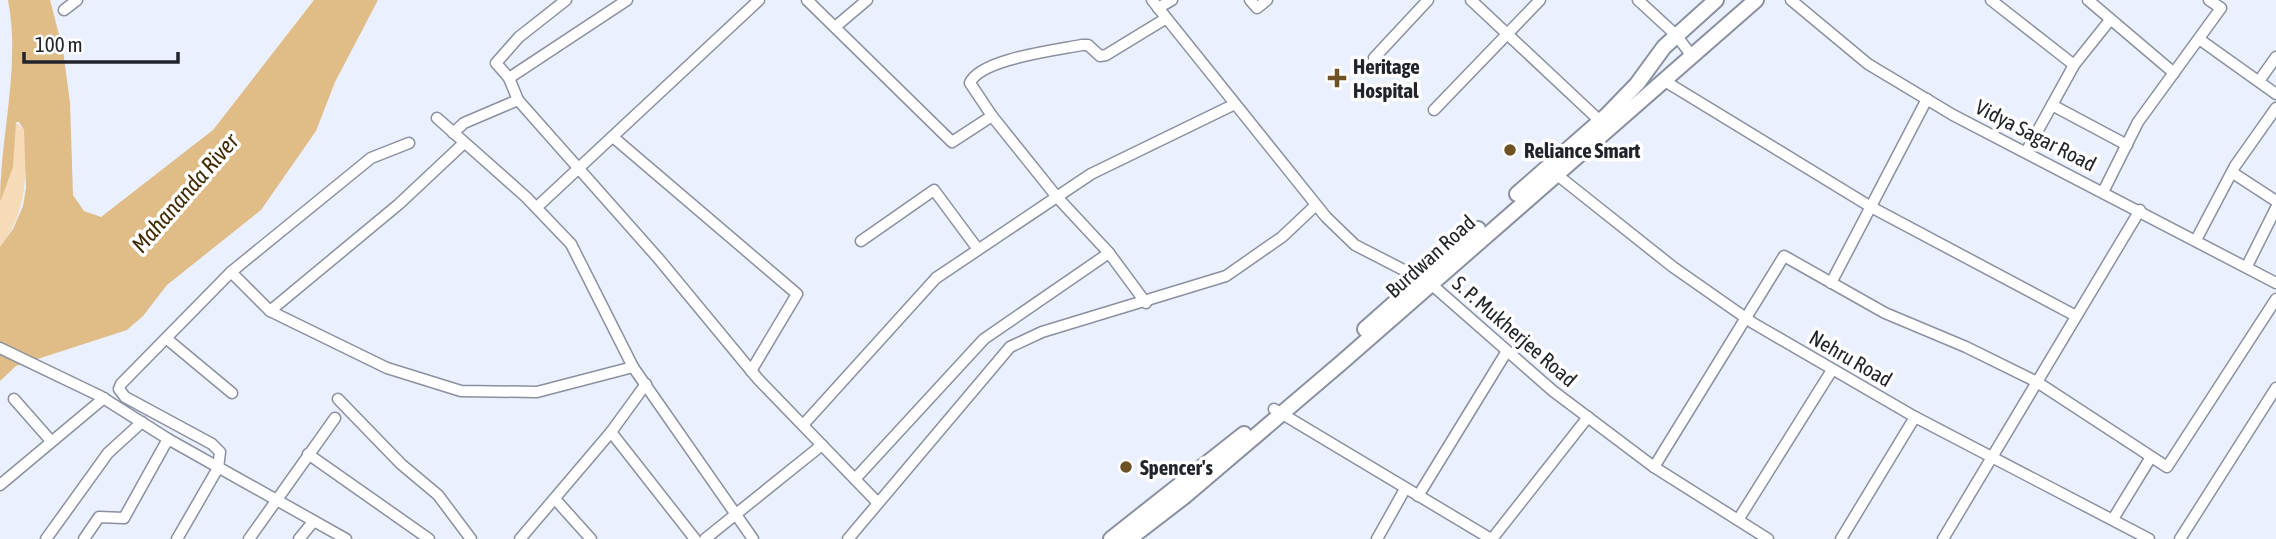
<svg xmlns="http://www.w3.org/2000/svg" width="2276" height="539" font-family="'Asap Condensed',sans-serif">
<rect width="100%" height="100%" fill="#ebf0fe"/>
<path fill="#f5dbb7" d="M16,122L24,130C27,173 28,211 0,247V202Z"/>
<path fill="#e0bc87" d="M8,0H50L63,50L70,103L73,195L84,211L101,217L213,130L314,0H378L335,82L316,131L261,210L167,285L143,316L127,330L16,366L0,381V247L13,229L23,206L26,188L24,130L19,122H16L13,167L0,202C0,135 21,67 8,0Z"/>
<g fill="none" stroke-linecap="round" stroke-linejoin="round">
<g stroke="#8b90a1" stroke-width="13">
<g id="street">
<path d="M807,0L952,142L992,116L1057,197L1109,253L1146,303"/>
<path d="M1152,0L1326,217L1355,245L1431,284L1553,391L1654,467L1768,539"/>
<path d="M1250,0L1257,8L1267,0"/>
<path d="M1471,0L1600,121"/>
<path d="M1638,0L1676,35L1692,56"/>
<path d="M1791,0L1868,64L1953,115L2276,283"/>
<path d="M1991,0L2074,65"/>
<path d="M2088,0L2174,73"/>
<path d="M1158,8L1172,0"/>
<path d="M64,10L77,0"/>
<path d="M835,27L867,0"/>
<path d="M2199,39L2276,94"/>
<path d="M1374,58L1428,0"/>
<path d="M509,78L627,0"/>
<path d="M1663,80L1871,207L2076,316"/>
<path d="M2259,81L2276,57"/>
<path d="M518,100L658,258L758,379L878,503"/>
<path d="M2052,105L2127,145"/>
<path d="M1434,110L1540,0"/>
<path d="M992,116L970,83C980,59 1057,50 1082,45H1088L1100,56L1106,55L1165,19"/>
<path d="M437,118L526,197L571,244L633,367L753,539"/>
<path d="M453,133L464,123L518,100L509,78L496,63L519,37L566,0"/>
<path d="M613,137L797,294L751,371"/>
<path d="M2026,152L2074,65L2110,20"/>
<path d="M2233,173L2276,201"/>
<path d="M1556,174L1673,267L1753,323L1915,417L2149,539"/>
<path d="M2103,192L2138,122L2221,8L2209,0"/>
<path d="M537,207L759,0"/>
<path d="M2196,240L2235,166L2276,108"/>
<path d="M861,241L934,190L977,248"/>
<path d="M2247,266L2276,208"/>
<path d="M231,272L270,311L387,368L461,391L537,392L633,367"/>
<path d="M1831,283L1927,99"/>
<path d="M270,311L399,204L464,143"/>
<path d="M167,339L232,393"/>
<path d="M0,348L100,396L168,439L346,539"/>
<path d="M14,399L51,441"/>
<path d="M338,399L401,464L438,495L471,539"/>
<path d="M1274,409L1491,539"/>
<path d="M803,425L936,278L1091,174L1233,105"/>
<path d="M611,432L695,539"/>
<path d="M308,454L429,539"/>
<path d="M1654,467L1784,256L1885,313L1966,347L2037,382L2167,467L2276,299"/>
<path d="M855,479L984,339L1109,253"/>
<path d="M0,485L104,398"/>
<path d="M1418,496L1507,351"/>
<path d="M555,499L591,539"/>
<path d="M2113,519L2151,457"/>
<path d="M1738,520L1832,370"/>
<path d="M46,539L108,453L142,422"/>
<path d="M84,539L99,517L124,518L168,439"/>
<path d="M177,539L218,468L220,452L212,444L125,397L119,389L121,384L231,272L371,158L409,143"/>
<path d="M249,539L335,418"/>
<path d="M299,539L313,522"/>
<path d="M520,539L611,432L646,384"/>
<path d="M705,539L822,445"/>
<path d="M848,539L1010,347L1042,332L1226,276L1282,237L1316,205"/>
<path d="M1377,539L1405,489"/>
<path d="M1492,539L1588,417"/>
<path d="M1841,539L1915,417"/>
<path d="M1943,539L2140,210"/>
<path d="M2180,539L2276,388"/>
</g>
</g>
<g stroke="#8b90a1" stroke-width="18">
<g id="primary">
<path d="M1517,194L1606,116L1637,84L1664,47L1716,0"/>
<path d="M1365,329L1478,229"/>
<path d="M1111,539L1244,434"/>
<path d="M1129,539L1185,496L1341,363L1756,0"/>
</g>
</g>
<use href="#street" stroke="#fff" stroke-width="10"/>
<use href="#primary" stroke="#fff" stroke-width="14"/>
</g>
<g fill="#6e5225" stroke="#fff" stroke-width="2.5">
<path d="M1333.5 67.5h7v7h7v7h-7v7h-7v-7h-7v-7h7z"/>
<circle cx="1510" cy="150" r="7"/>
<circle cx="1126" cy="467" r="7"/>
</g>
<g text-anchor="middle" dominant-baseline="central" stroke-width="7" stroke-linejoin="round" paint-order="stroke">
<g font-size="21" font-weight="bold" fill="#22242b" stroke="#fff" text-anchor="start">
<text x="1353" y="66">Heritage<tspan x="1353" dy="24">Hospital</tspan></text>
<text x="1524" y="150">Reliance Smart</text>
<text x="1140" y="467">Spencer's</text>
</g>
<g font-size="21" fill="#22242b" stroke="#fff">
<text transform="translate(2036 135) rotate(27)">Vidya Sagar Road</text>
<text transform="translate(1430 256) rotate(-42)">Burdwan Road</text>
<text transform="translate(1515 331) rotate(41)">S. P. Mukherjee Road</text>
<text transform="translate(1851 358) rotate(30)">Nehru Road</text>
</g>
<g font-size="23" font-style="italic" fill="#422900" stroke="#fff">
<text transform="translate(185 193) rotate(-49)">Mahananda River</text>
</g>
</g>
<path d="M24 52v10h154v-10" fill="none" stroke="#22242b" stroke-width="3.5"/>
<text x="35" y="52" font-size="21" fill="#22242b" stroke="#ffffff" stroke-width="5" paint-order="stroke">100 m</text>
</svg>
